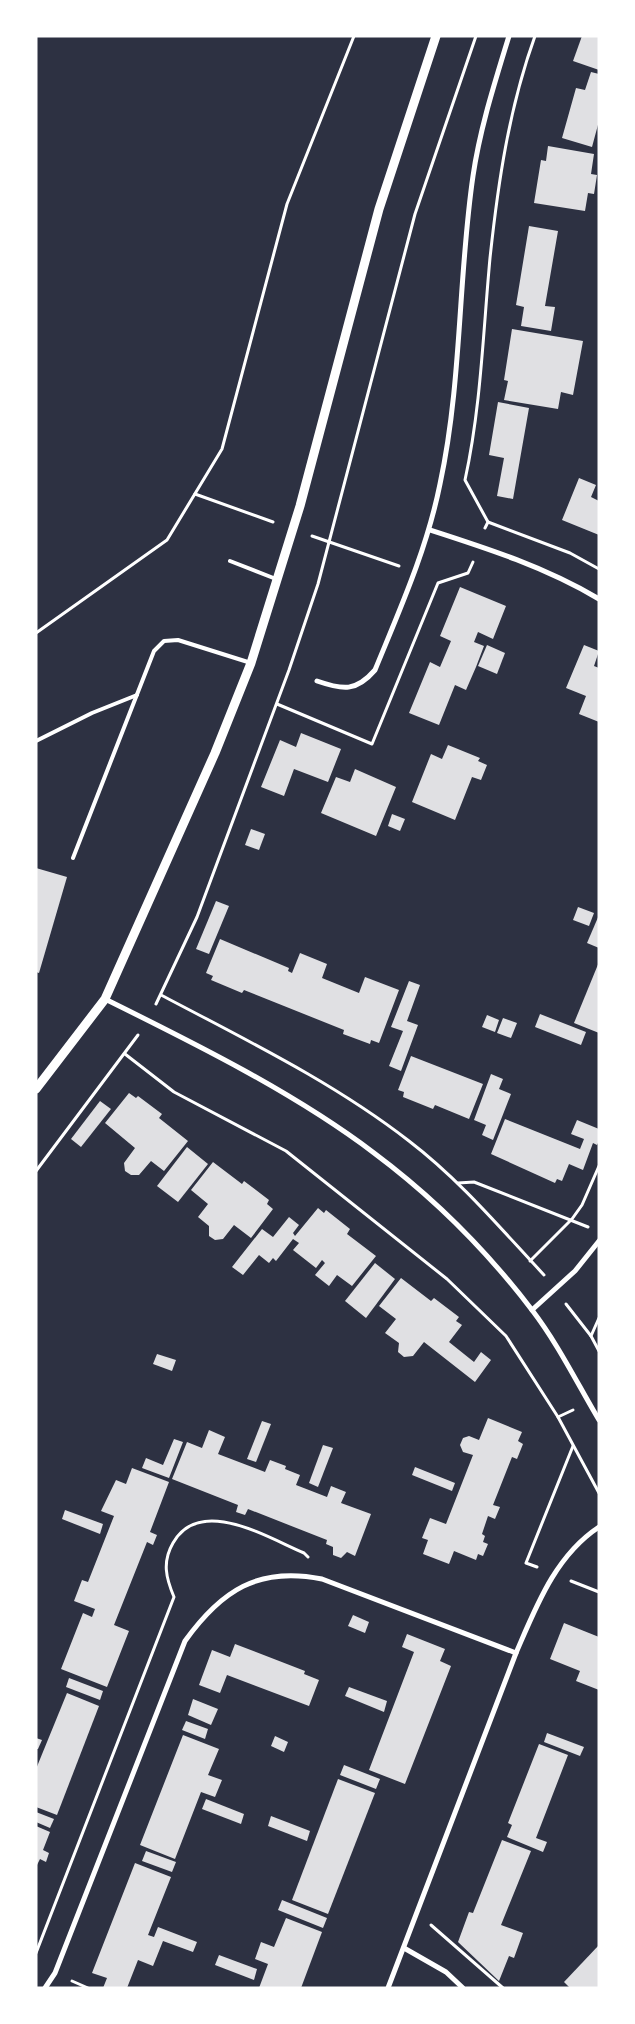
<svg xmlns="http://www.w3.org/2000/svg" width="635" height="2024" font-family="'Archivo Narrow',sans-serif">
<rect width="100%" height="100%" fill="#2d3142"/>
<g fill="#e0e0e3">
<path d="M582,36H599V70L573,61Z"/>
<path d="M591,72L599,74V121L592,147L562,138L576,88L585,90Z"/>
<path d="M548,146L594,154L591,174L597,175L594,194L588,193L585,211L534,203L541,160L546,161Z"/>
<path d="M529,226L558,231L545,306L555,307L551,331L521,326L524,307L516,305Z"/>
<path d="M512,329L583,341L573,395L561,392L558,409L504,400L508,381L504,380Z"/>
<path d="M498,402L529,408L513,499L497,496L504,458L489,455Z"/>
<path d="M579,478L596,485L591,497L599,501V535L562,520Z"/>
<path d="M460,587L506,606L493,639L478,632L474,642L484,646L476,667L466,690L455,685L439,725L409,713L430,662L440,667L451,641L440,636Z"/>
<path d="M487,645L505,653L497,674L478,666Z"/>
<path d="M584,645L599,651L594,666L599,668V722L579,714L586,696L566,688Z"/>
<path d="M301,733L341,749L328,782L294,769L284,796L261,787L280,740L296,747Z"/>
<path d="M448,745L480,758L478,761L487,765L481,780L472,777L455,820L412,802L431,754L442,759Z"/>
<path d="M355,769L396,787L376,836L321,813L336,777L350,782Z"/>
<path d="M392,814L405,819L400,831L388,826Z"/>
<path d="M251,829L265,834L259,850L245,845Z"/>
<path d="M36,868L67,877L39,973L36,972Z"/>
<path d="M216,901L229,906L209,954L196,949Z"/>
<path d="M578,907L594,913L589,926L573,920Z"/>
<path d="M599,915V948L587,943Z"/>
<path d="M220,939L289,968L288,971L292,973L300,953L327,964L322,978L359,993L365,977L399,990L379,1043L371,1040L370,1044L343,1034L344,1030L244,990L242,993L211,980L213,976L206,973Z"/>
<path d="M599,962V1033L574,1023Z"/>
<path d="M409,981L420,985L407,1021L418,1025L401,1071L389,1066L403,1031L391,1027Z"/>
<path d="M540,1014L586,1032L581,1045L535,1027Z"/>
<path d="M487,1015L499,1020L495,1032L482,1027Z"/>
<path d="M503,1018L517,1023L511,1038L497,1033Z"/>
<path d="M411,1056L483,1084L469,1119L435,1105L433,1109L403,1097L404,1092L398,1090Z"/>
<path d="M491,1074L503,1079L499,1089L511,1094L493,1140L482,1135L486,1125L474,1120Z"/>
<path d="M129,1093L136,1098L138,1096L162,1114L159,1118L188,1141L164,1171L151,1161L139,1175H131L125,1171L124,1163L135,1148L105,1123Z"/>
<path d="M100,1101L111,1109L81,1147L71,1139Z"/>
<path d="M505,1119L580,1149L584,1139L571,1134L577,1120L599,1129V1141L597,1145L593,1143L583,1170L569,1164L562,1181L557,1179L555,1183L491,1154Z"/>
<path d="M187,1147L208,1164L178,1202L157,1186Z"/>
<path d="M213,1162L242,1184L244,1181L269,1200L267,1204L273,1209L251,1238L234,1225L223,1239L215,1240L209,1236V1226L198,1217L208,1204L191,1190Z"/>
<path d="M318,1208L324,1213L326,1210L350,1229L347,1234L376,1256L352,1286L337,1275L329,1286L315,1275L325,1263L322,1260L316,1268L293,1250L299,1243L293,1239L276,1261L273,1258L269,1263L259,1255L243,1275L232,1267L262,1229L273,1237L289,1217L299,1225L293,1233L295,1236Z"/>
<path d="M375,1263L395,1279L366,1318L345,1301Z"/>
<path d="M401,1278L431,1301L434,1298L459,1317L456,1321L462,1325L449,1342L474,1362L481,1352L491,1360L475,1382L424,1342L413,1356L404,1357L398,1352L399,1343L385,1333L396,1319L379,1306Z"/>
<path d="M157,1354L176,1360L172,1371L153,1364Z"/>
<path d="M488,1418L522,1432L518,1441L523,1444L517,1459L512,1457L493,1505L500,1507L495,1519L488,1516L482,1534L485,1536L483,1542L488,1544L483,1556L478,1554L476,1560L454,1551L449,1564L423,1554L428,1540L422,1538L430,1518L446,1524L473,1455L463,1452L460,1445L463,1438L469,1436L479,1440Z"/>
<path d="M262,1421L271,1424L256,1462L247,1459Z"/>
<path d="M209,1430L225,1437L218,1454L265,1472L270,1460L286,1466L285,1469L300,1475L296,1485L327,1497L331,1486L346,1492L341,1503L371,1514L355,1556L347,1552L341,1558L333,1555V1547L326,1544L327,1540L248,1509L245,1515L236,1512L238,1505L172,1479L187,1442L202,1448Z"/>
<path d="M174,1439L183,1442L169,1478L142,1468L146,1458L163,1465Z"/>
<path d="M323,1445L333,1448L318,1487L309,1483Z"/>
<path d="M415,1467L455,1483L452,1491L412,1475Z"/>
<path d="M132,1468L169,1482L150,1532L157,1535L153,1545L147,1542L114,1625L129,1631L107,1687L61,1669L83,1613L92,1617L95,1609L74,1601L82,1580L88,1582L114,1516L101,1511L116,1480L126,1484Z"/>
<path d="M65,1510L103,1524L100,1534L62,1519Z"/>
<path d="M353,1615L369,1622L365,1633L348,1626Z"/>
<path d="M564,1623L599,1637V1690L576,1681L580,1671L550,1659Z"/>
<path d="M407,1634L445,1649L440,1661L451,1666L405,1784L369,1770L414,1652L402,1647Z"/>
<path d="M235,1644L305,1671L304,1674L319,1680L309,1706L227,1675L220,1693L199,1685L212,1650L230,1657Z"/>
<path d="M69,1678L103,1691L100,1700L66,1687Z"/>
<path d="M349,1687L387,1701L384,1712L345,1696Z"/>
<path d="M67,1693L99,1706L57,1815L36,1807V1769Z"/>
<path d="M193,1699L218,1709L211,1725L188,1715Z"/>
<path d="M186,1721L208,1729L205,1739L182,1730Z"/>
<path d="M547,1733L584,1747L580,1756L544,1742Z"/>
<path d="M183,1735L219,1749L208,1775L222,1780L215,1797L201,1792L175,1859L140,1845Z"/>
<path d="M275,1736L288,1742L284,1752L271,1746Z"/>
<path d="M36,1738L42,1740L38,1749H36Z"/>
<path d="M539,1744L568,1755L536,1838L547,1842L543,1852L507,1837L512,1825L508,1823Z"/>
<path d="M344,1765L380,1779L376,1789L340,1775Z"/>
<path d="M338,1779L375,1793L328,1914L292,1900Z"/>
<path d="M206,1799L244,1814L241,1824L202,1809Z"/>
<path d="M36,1812L54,1819L50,1828L36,1822Z"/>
<path d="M271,1816L310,1831L307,1841L268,1826Z"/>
<path d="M36,1826L50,1832L43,1850L49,1853L46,1862L40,1859L36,1867Z"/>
<path d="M502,1840L531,1851L501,1925L523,1933L514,1958L509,1956L499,1981L458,1942L469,1912L473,1913Z"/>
<path d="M146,1851L176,1862L172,1872L142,1861Z"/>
<path d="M135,1863L171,1877L148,1935L154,1937L158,1927L197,1942L193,1952L163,1941L153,1966L138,1960L127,1988H103L107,1978L92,1973Z"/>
<path d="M282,1900L327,1918L323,1928L278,1910Z"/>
<path d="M286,1918L322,1932L301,1988H259L268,1964L255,1959L261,1942L274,1947Z"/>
<path d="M599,1945V1988H570L564,1982Z"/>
<path d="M219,1955L257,1969L254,1980L215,1965Z"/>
</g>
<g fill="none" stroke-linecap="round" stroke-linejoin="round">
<g stroke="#fff" stroke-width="3">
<path d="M195,494L273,522"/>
<path d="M488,522L570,553L599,569"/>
<path d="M485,528L488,522L465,480C481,407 483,333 490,258C498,183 509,108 535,36"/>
<path d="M312,536L399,566"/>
<path d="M36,633L167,540L222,449L287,204L354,36"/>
<path d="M277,704L372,744L438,583L468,573L473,562"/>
<path d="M161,995C246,1040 333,1082 409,1141C460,1180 501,1229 544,1275"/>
<path d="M156,1004L197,917L289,670L318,584L415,214L476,36"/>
<path d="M125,1054L174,1092L286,1151L447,1279L506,1336L558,1417L599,1493"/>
<path d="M36,1171L138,1035"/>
<path d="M458,1183L474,1182L588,1227"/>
<path d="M530,1261L572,1219L582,1205L599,1166"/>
<path d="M566,1304L591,1336L599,1351"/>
<path d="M591,1336L599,1318"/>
<path d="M558,1417L573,1410"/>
<path d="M537,1567L526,1563L573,1446"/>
<path d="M571,1581L599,1592"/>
<path d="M431,1925L503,1988"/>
<path d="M36,1953L174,1597C166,1578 162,1562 173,1543C200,1495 268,1538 304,1553L308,1557"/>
<path d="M72,1981L88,1988"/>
</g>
<g stroke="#fff" stroke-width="4">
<path d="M230,561L276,579"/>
<path d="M36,741L92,713L137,695"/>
<path d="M73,858L154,651L164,641L178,640L251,663"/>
</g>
<g stroke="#fff" stroke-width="5">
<path d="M430,530C489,549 545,567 599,599"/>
<path d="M317,681C343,690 356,692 375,670C400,609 427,549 440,484C462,382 458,278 473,176C480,128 495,82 509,36"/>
<path d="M105,999C194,1043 295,1093 374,1153C433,1197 487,1251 532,1310C558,1344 577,1383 599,1420"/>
<path d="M532,1310L575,1271L599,1241"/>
<path d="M404,1948L446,1972L463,1988"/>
<path d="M45,1988L55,1973L185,1641C221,1591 258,1566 322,1579L516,1653"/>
<path d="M388,1988L516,1653C536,1607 555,1556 599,1527"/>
</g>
<path stroke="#fff" stroke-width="9" d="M36,1089L105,999L215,753L251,663L300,506L379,209L436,36"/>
</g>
<rect width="635" height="2024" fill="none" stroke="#ffffff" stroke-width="75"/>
</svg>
